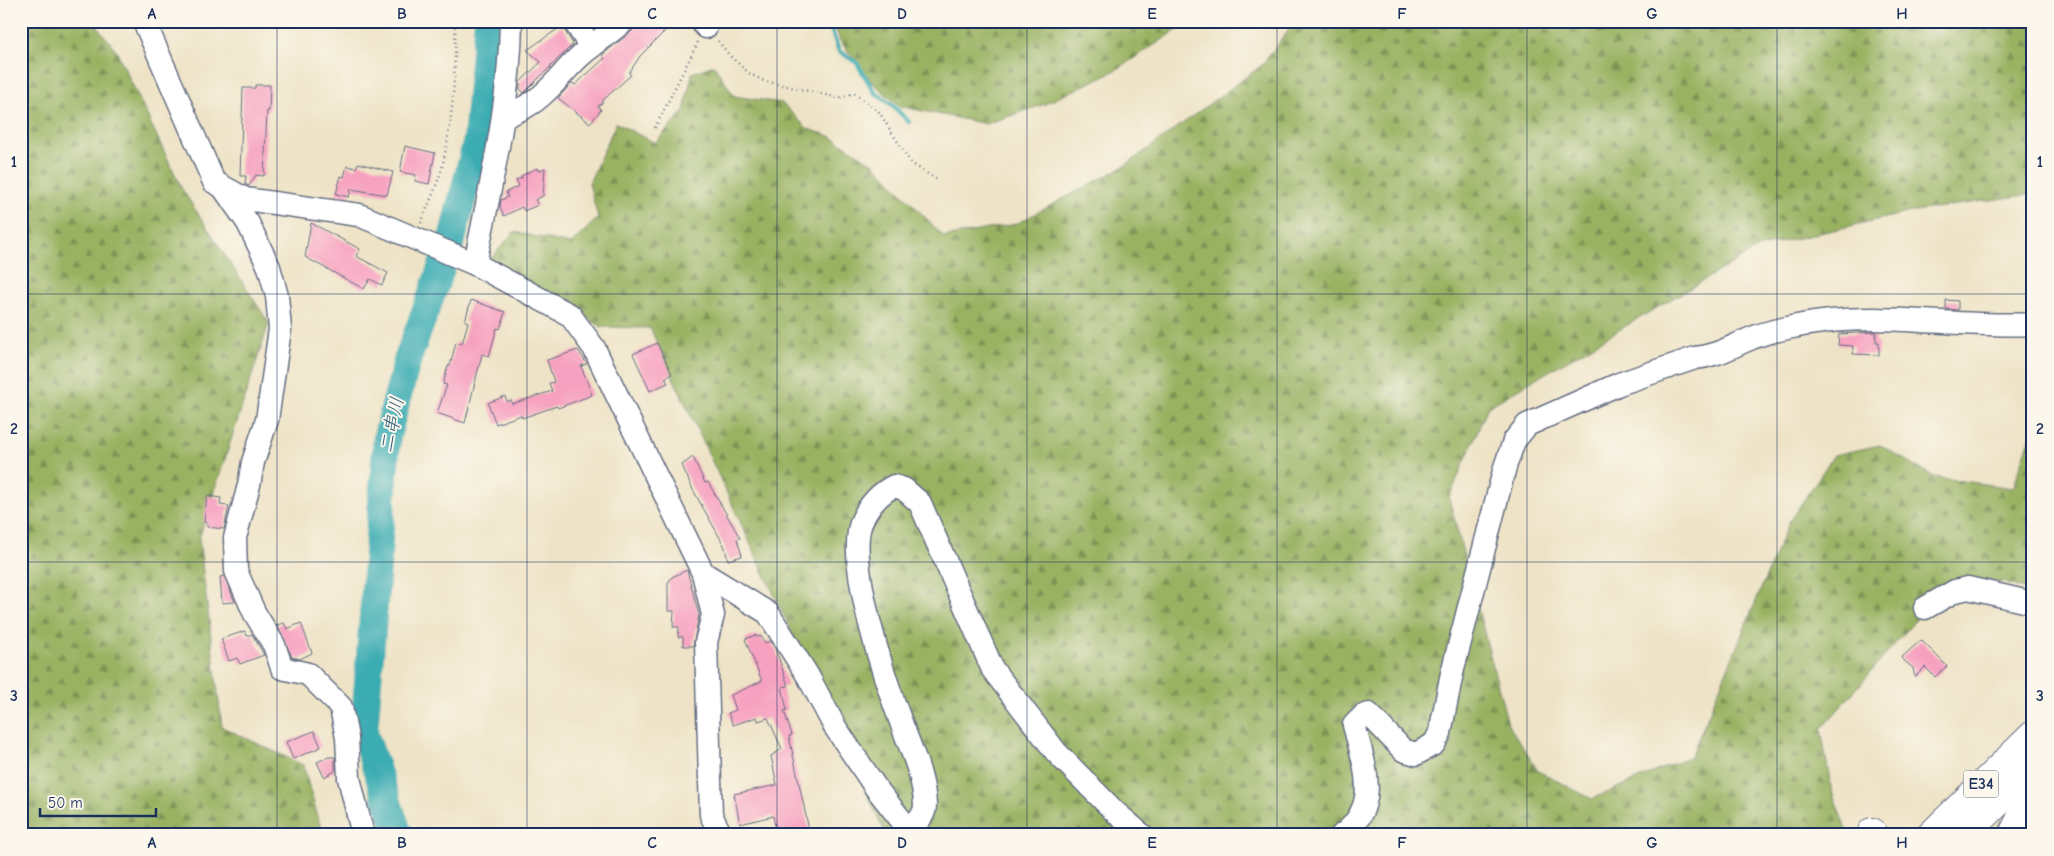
<svg xmlns="http://www.w3.org/2000/svg" width="2054" height="856" font-family="'Comic Neue','Klee One',sans-serif">
<defs>
<pattern id="forest-firs" width="22" height="20" patternUnits="userSpaceOnUse" patternTransform="scale(1.25)"><rect width="22" height="20" fill="#99b262"/><path d="M5 1l3.5 6h-7zM16 11l3.5 6h-7z" fill="#7c9154"/></pattern>
</defs>
<rect width="100%" height="100%" fill="#fbf7ec"/>
<filter id="ink" filterUnits="userSpaceOnUse"><feTurbulence type="fractalNoise" baseFrequency=".02" numOctaves="2"/><feDisplacementMap in="SourceGraphic" scale="10" xChannelSelector="R" yChannelSelector="G"/><feConvolveMatrix kernelMatrix="1 2 1 2 8 2 1 2 1" color-interpolation-filters="sRGB"/></filter>
<filter id="wash" filterUnits="userSpaceOnUse"><feTurbulence type="fractalNoise" baseFrequency=".0096" numOctaves="4" result="noise"/><feDisplacementMap in="SourceGraphic" scale="20" xChannelSelector="R" yChannelSelector="G"/><feGaussianBlur stdDeviation="1.12" result="paint"/><feColorMatrix in="noise" values="0 0 0 0 0 0 0 0 0 0 0 0 0 0 0 0 0 1.4 0 .05"/><feComposite in="paint" operator="in"/></filter>
<g filter="url(#wash)">
<rect width="100%" height="100%" fill="#eee3c6"/>
<g fill="url(#forest-firs)" stroke="#5a7060">
<path d="M21,21H93L116,50L182,189L269,323L199,539L222,727L303,765L323,835H21Z"/>
<path d="M833,21H1191L1116,70L1045,104L986,124L899,106L872,82L840,41Z"/>
<path d="M1296,21H2033V194L1915,211L1760,247L1488,407L1449,498L1508,724L1538,771L1592,799L1691,756L1789,522L1834,455L1880,445L1934,477L2013,488L2033,430V592L2003,582L1944,588C1902,634 1863,683 1821,729L1832,792L1848,835H886L650,328L602,327L489,261L514,232L571,244L598,218L589,183L616,123L655,143L684,111L692,73L714,65L734,96L782,103L808,129L830,136L874,164L944,237L1016,224L1126,165L1261,66Z"/>
</g>
<g fill="none" stroke-linecap="round" stroke-linejoin="round">
<path stroke="#3aacb2" stroke-width="4.5" d="M828,21L839,51L857,63L875,93L891,104L909,122"/>
<path stroke="#3aacb2" stroke-width="28" d="M399,835L364,733L387,436L408,358L452,239L477,140L488,21"/>
</g>
<g id="blocks">
<g fill="#f7a1c0">
<path d="M637,21H675L640,56L629,73L631,75L602,101V103L598,106L601,110L590,123L558,98L572,83L575,85L605,58L602,55L632,31Z"/>
<path d="M562,26L573,44L524,93L520,89V82L541,62L527,50Z"/>
<path d="M255,85H270L269,111H267L264,176L256,175L249,186L245,184L246,176H240L243,88H255Z"/>
<path d="M405,146L435,153L429,184L415,181L416,175L400,172Z"/>
<path d="M358,163L393,172L387,195L351,189L349,197L336,194L341,176L344,177L347,166L356,168Z"/>
<path d="M537,168L538,171L545,168L543,196L535,200L538,205L524,211L522,207L504,216L500,207L501,200L508,197L506,192L519,186L516,180L522,178L521,176Z"/>
<path d="M311,223L360,249L356,256L388,273L382,285L370,279L364,289L305,257Z"/>
<path d="M471,300L505,312L500,329L497,328L489,356L482,354L465,423L437,413L447,385L443,384L448,366H450L456,342L462,344L468,322L465,321Z"/>
<path d="M1946,300L1958,301V310L1946,309Z"/>
<path d="M1876,332V342H1879V355L1853,354V346L1838,345L1839,334Z"/>
<path d="M657,343L672,374L665,378L668,383L650,391L633,354Z"/>
<path d="M578,350L587,364L581,366L592,395L558,408L557,406L522,418L521,415L496,424L488,403L505,396L507,402L511,400L512,404L552,391L549,383L554,382L547,360Z"/>
<path d="M693,457L705,483L708,482L740,538L737,539L742,556L728,560L724,545L693,490L682,465Z"/>
<path d="M207,496L221,498L220,505L229,506L224,529L207,527V523L204,522Z"/>
<path d="M687,570L699,615L693,646H683V637H678L679,627H673L674,611H668V583L672,577Z"/>
<path d="M224,576L235,602L222,603L220,577Z"/>
<path d="M284,623L287,629L301,623L312,653L300,659L292,657L277,625Z"/>
<path d="M245,631L247,636L252,634L264,655L240,664L237,658L229,661L221,639Z"/>
<path d="M756,635L757,637L761,636L764,643L771,641L776,650L788,686L782,687L787,710L784,711L792,735L789,736L810,835H777L773,816L740,824L734,794L777,785L771,756L782,749L768,718L758,721L757,717L733,725L728,713L736,710L731,695L762,681L745,639Z"/>
<path d="M1921,640L1947,666L1935,677L1925,667L1915,677L1913,668L1901,658Z"/>
<path d="M314,731L321,747L293,759L286,742Z"/>
<path d="M328,757H335V771L324,777L317,762Z"/>
</g>
</g>
</g>
<g filter="url(#ink)">
<use href="#blocks" fill-opacity="0" stroke="#656e82" stroke-width="1"/>
<g fill="none" stroke-linecap="round" stroke-linejoin="round">
<g stroke="#656e82" stroke-width="25">
<g id="minor">
<path d="M144,21L214,182L245,199L359,215L475,264L570,315L594,348L703,573L713,615L706,642L711,815L721,835"/>
<path d="M574,21L591,47L624,21"/>
<path d="M701,21L706,27"/>
<path d="M504,117C517,111 530,106 541,96C559,81 571,61 591,47"/>
<path d="M225,190L248,223L269,267L277,296L280,329L267,420L253,462L249,485L235,538L236,571L254,612L274,645L282,668L308,674L341,707L347,738L349,778L363,835"/>
<path d="M475,264C491,183 510,104 511,21"/>
<path d="M703,573L768,613L808,676L835,727L876,788L902,821L912,826C919,821 925,814 925,805C924,776 911,750 902,725C886,683 843,557 863,518C870,504 880,493 894,486L904,489L920,503L993,670L1056,752L1114,811L1142,835"/>
<path d="M1925,608L1955,591L1968,588L2033,603"/>
<path d="M1342,835C1382,805 1364,765 1354,725L1363,716L1369,714L1403,750L1416,754L1434,744L1440,733L1452,673L1505,467L1514,441L1527,425L1619,384L1695,358C1717,356 1732,346 1752,338C1768,331 1805,324 1823,322C1893,313 1963,328 2033,324"/>
</g>
</g>
<g stroke="#656e82" stroke-width="30">
<g id="highway">
<path d="M2014,832L2021,818L2033,806"/>
<path d="M1872,835V832"/>
<path d="M1931,835L2033,735"/>
<path d="M1965,835L2033,768"/>
</g>
</g>
<g stroke="#656e82" stroke-width="2.5" stroke-dasharray="1 4" stroke-linecap="butt">
<path d="M718,41L730,56L750,74L764,81L839,98L854,93L879,112L911,163L939,181"/>
<path d="M655,128L698,42"/>
<path d="M421,223C428,205 437,186 442,168C453,120 456,70 455,21"/>
</g>
<use href="#minor" stroke="#fff" stroke-width="22"/>
<use href="#highway" stroke="#fff" stroke-width="28"/>
</g>
</g>
<path fill="none" stroke="#1b2f5e" stroke-width="1" stroke-opacity="0.55" d="M277,21V835M527,21V835M777,21V835M1027,21V835M1277,21V835M1527,21V835M1777,21V835M21,294H2033M21,562H2033"/>
<g text-anchor="middle" dominant-baseline="central" stroke-width="4" stroke-linejoin="round" paint-order="stroke">
<rect fill="#fbf7ec" stroke="#5e6b89" stroke-width="1" x="1963.5" y="770.5" width="35" height="27" rx="4"/>
<g font-size="16" font-weight="bold" fill="#1b2f5e">
<text x="1981" y="784">E34</text>
</g>
<g font-size="19" font-style="italic" fill="#265b7b" stroke="#fbf7ec">
<text transform="translate(392 425) rotate(-78)">二串川</text>
</g>
</g>
<rect width="2054" height="856" fill="none" stroke="#fbf7ec" stroke-width="55"/>
<path d="M40 808v8h116v-8" fill="none" stroke="#1b2f5e" stroke-width="2.5"/>
<text x="48" y="808" font-size="15" fill="#1b2f5e" stroke="#fbf7ec" stroke-width="4" paint-order="stroke">50 m</text>
<rect x="28" y="28" width="1998" height="800" fill="none" stroke="#1b2f5e" stroke-width="2"/>
<g font-size="16" text-anchor="middle" font-weight="bold" fill="#1b2f5e">
<text x="152" y="19">A</text>
<text x="402" y="19">B</text>
<text x="652" y="19">C</text>
<text x="902" y="19">D</text>
<text x="1152" y="19">E</text>
<text x="1402" y="19">F</text>
<text x="1652" y="19">G</text>
<text x="1902" y="19">H</text>
<text x="14" y="167">1</text>
<text x="2040" y="167">1</text>
<text x="14" y="434">2</text>
<text x="2040" y="434">2</text>
<text x="14" y="701">3</text>
<text x="2040" y="701">3</text>
<text x="152" y="848">A</text>
<text x="402" y="848">B</text>
<text x="652" y="848">C</text>
<text x="902" y="848">D</text>
<text x="1152" y="848">E</text>
<text x="1402" y="848">F</text>
<text x="1652" y="848">G</text>
<text x="1902" y="848">H</text>
</g>
</svg>
